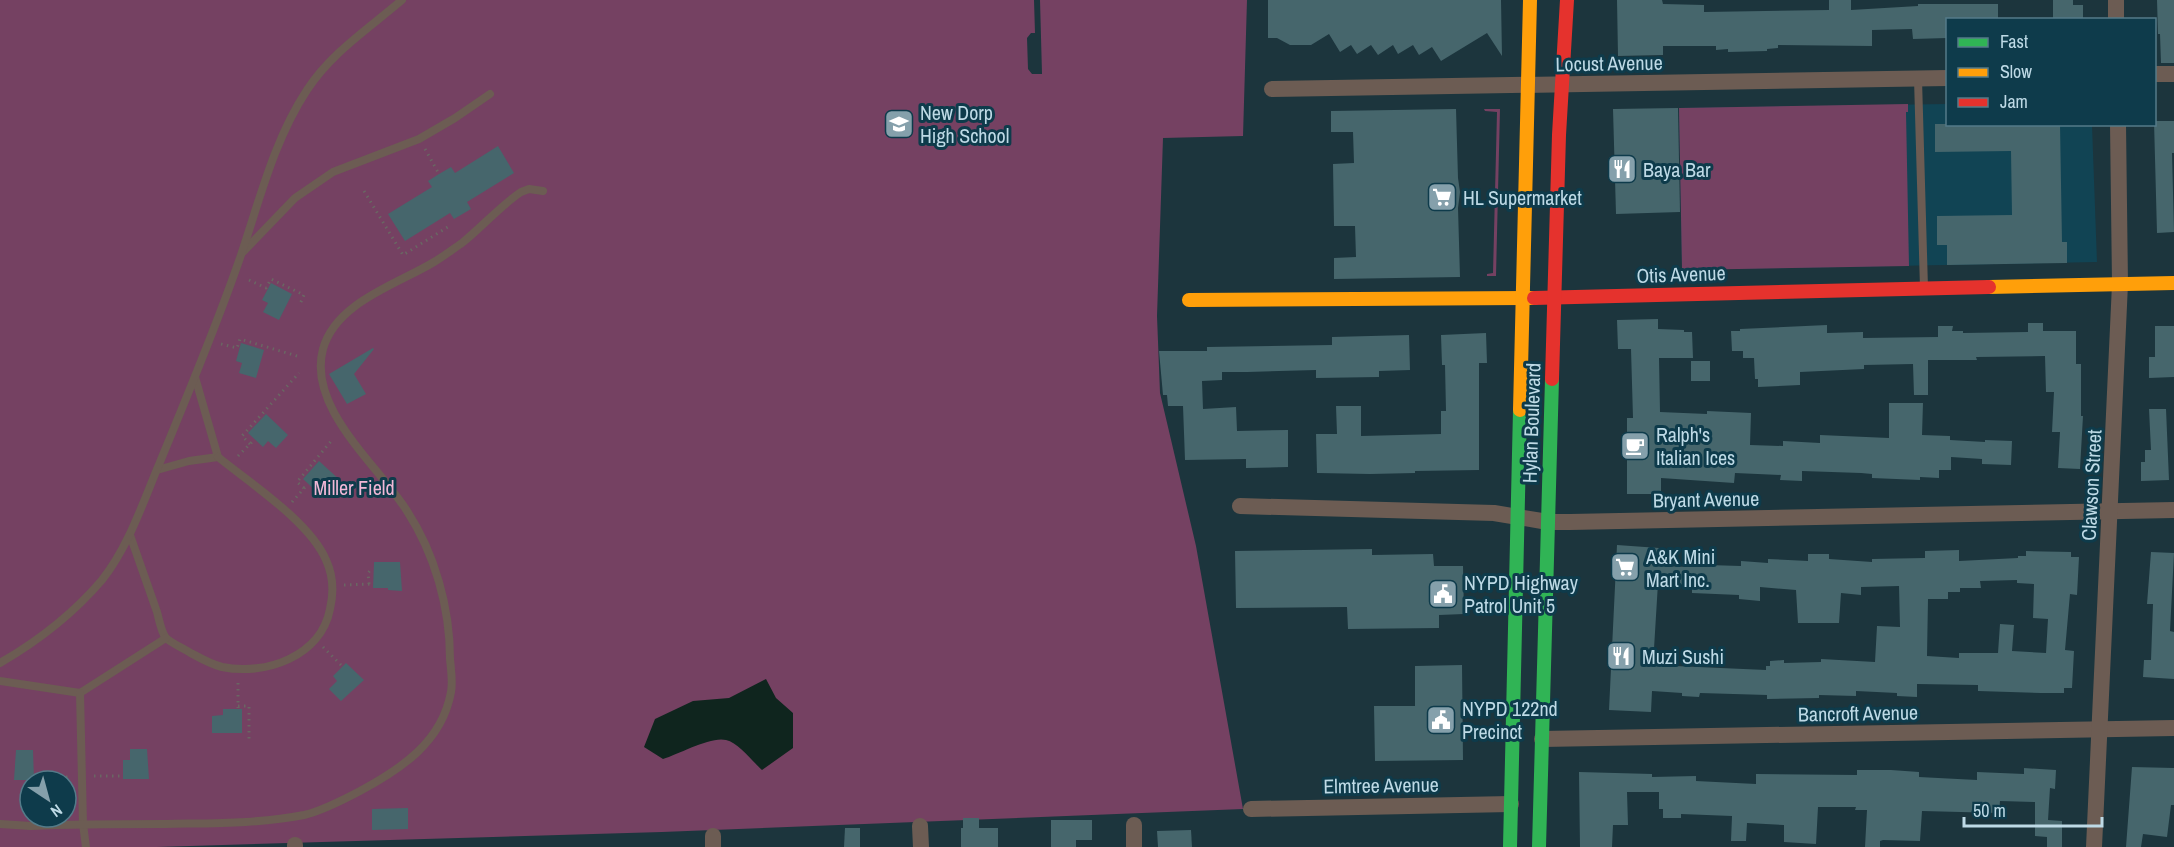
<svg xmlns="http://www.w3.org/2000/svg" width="2174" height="847" font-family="'Archivo Narrow',sans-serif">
<rect width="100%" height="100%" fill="#1c353d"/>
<path fill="#114454" d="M1947,104L1948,124L2092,125L2097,262L1682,270L1679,108Z"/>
<g fill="#754162" fill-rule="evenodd">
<path d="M0,0H1034L1035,33H1031L1027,38L1028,69L1032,74H1042L1040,0H1247L1243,136L1163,138L1157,316L1160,393L1196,546L1243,809L662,832L157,847H0ZM30,781H66V817H30Z"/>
<path d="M1908,104V112H1906L1909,266L1682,270L1679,108Z"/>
<path d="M1484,109H1500L1496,276H1487V274L1493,273L1497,112L1485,111Z"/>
</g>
<path fill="#0f251e" d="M766,679L776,698L793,713V748L762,770C752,761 739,743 726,740C711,736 679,754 663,759L644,747L655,719L693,701L729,698Z"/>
<g fill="#46666c" fill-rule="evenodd">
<path d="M1268,0H1501L1502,56L1487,33L1441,61L1432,47L1419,55L1413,45L1398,54L1393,45L1378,55L1371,45L1357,54L1351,45L1340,52L1329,34L1311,45H1290L1277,38H1268Z"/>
<path d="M1617,0H1662L1663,4L1704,5V12L1829,10V0H1851V10L1918,6V4H1998V20H1947V38L1913,39L1912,29L1872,30V46L1778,45V48L1767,49V51L1728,52V49L1716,50V46H1663V55L1618,56Z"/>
<path d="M2053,0H2073V5H2083V20H2053Z"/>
<path d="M2157,0H2174V63H2161L2160,34H2158Z"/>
<path d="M1678,108L1680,212L1616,214L1613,109Z"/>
<path d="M1456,109L1458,178L1460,192L1458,208L1460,277L1334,279V258L1356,257L1355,226H1334L1333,164L1354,163L1353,132H1331V111Z"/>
<path d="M2154,121H2174V153H2172L2174,232L2157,233Z"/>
<path d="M1935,124H2060L2062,242H2067V263L1947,265V245H1937V216L2012,215L2011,151L1935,152Z"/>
<path d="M498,146L514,173L467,202L471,209L454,219L450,213L405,241L388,214L432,187L428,181L439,174L451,167L455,173Z"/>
<path d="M271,283L292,294L279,320L263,312L268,303L262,300Z"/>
<path d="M1658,319V329L1684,330V332H1692L1693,358H1659L1660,412L1707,414V411L1751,413L1750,445L1783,446V441L1820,443V435L1889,438V403H1923L1922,435L1950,436V440L1985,442V440L2012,441L2011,465L1982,464V459L1951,457V470H1939V478L1920,477V480L1872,478V474L1861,473L1802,471V481L1780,480L1781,475L1735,473L1734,483L1661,478V494H1627V418H1633L1631,349H1618L1617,320Z"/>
<path d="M2028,323H2043V331H2076V364H2081V416H2083L2080,469L2058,468L2060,432H2052L2054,392H2046L2045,356L1976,357L1977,360H1928V395H1914L1913,364L1864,365V369L1800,372V385L1758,387V379H1755L1754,358H1743V351H1732L1731,331H1740V329L1827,325V333L1863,332V338L1938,337V326H1953L1952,331H1963V333L2028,332Z"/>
<path d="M2155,326H2174V377L2149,378V357H2155Z"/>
<path d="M1486,333L1487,363H1479V470L1415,471V473L1370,474L1317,473L1316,434H1337L1336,406H1361V436L1441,434V411H1446L1445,365H1442L1441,335Z"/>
<path d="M1409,335L1410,370L1379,371V377L1316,378V370L1247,372H1222V380L1202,381L1203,409L1236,407L1237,431L1288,430V467L1246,468V459L1185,460L1183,406H1168L1167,395H1163L1159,351H1207V347L1332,345V337Z"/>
<path d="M241,343L264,350L256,378L239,373L242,363L236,361Z"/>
<path d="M373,348L374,349L354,374L366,394L347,404L329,374Z"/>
<rect x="1691" y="361" width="19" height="20"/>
<path d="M2149,409H2166L2169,480L2141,481V462H2145V450H2151Z"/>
<path d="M266,414L288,435L276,448L268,441L263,447L248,433Z"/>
<path d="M319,461L341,481L329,494L322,487L317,492L303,479Z"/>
<path d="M1617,545L1659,548L1658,566L1693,567H1707L1708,565L1741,566V561L1768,563V559L1808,561V554H1829V559L1872,562V559L1925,558V551L1959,550V561L2018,558V556H2026V551L2071,552V557H2079L2077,595L2070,594L2065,650L2074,651L2072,688H2064V693H2041L1978,691V685L1917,684V697L1897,696V693L1856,691V696L1819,695V698L1767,699V695L1700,693L1699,697L1682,696V693L1652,691L1651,712L1609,710ZM2017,580V583L2034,584L2033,618L2048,619L2046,653L2012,651L2014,625L2000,624L1998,653H1959V658L1927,656L1928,599H1948V592H1960V588H1981L1980,581ZM1658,583L1692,585V593L1739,595V599L1760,601V587L1796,590L1798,623H1839L1841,593L1861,595V587L1899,586L1900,627L1877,626L1875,662L1821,659V662L1784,663V660L1770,661V666H1766V670L1653,665Z"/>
<path d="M1372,549V555L1433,554L1434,566H1463L1464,614L1439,615V628L1348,629L1347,607L1236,608L1235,551Z"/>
<path d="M2151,552L2174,553L2170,631L2174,632V679L2143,677L2144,660H2151L2153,604H2147Z"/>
<path d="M374,562H400L402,591L388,590V588H373Z"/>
<path d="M346,663L364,680L341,701L329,689L337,681L333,676Z"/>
<path d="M1462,665L1463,760L1375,761L1374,706H1415V666Z"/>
<path d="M223,709H242V733H212V716L223,715Z"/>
<path d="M130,749H147L149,779H123V760H130Z"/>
<path d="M16,750H33L34,780H14Z"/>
<path d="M2132,767L2174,768V805H2171L2167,837L2143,834L2141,847H2126Z"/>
<path d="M2024,768L2056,770L2055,789L2050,788L2048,820L2062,821V847H2047V837L2035,836V802L2000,801L1999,813L1922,811L1920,841L1883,840L1880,841V847H1865L1867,810H1855L1856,807H1818L1816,844L1784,842V825L1747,823L1746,841H1731L1732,816L1681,814V818H1663V809H1659V792H1627L1628,825H1613L1612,847H1580L1579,772L1652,774V777L1696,776V781L1756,784V774L1857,775V770H1891L1919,772V777L1977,780V772L2024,774Z"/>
<path d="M408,808V829L372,830V809Z"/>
<path d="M963,818H979V828H998V847H961V828H963Z"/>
<path d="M1051,820H1092V840H1076V847H1051Z"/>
<path d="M845,828H860V847H844Z"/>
<path d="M1191,830L1192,847H1158L1157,831Z"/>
</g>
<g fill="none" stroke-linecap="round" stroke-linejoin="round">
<g stroke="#6a6663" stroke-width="3" stroke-dasharray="1.5 4.5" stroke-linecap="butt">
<path d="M425,149L439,174"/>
<path d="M364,191L403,255L451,225"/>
<path d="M249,280L266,288L271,279L304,295L300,304"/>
<path d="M221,344L237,348L240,339L297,356"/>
<path d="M250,444L242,436L299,373"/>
<path d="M238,456L254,440"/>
<path d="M304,488L297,482L332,440"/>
<path d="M292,502L307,485"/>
<path d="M369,584L368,573L372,568"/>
<path d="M344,585L372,584"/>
<path d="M323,647L341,665"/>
<path d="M238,683V708"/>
<path d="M238,706H249V739"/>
<path d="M94,776H122"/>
<path d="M42,777H70"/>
</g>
<g stroke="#6c5c53" stroke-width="8">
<path d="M1918,79L1924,288"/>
<path d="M243,252L295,198L333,172L419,139L455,118L490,94"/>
<path d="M157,470L189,461L218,457L195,377"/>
<path d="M130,535C139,560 148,586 157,612C159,619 161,632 166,638C171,643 183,648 189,652C200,658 210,664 222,667C266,676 321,656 330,609C334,592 333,575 326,560C310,522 250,483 218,457"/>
<path d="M0,663C38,641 73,614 102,580C129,546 143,502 160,462C188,394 217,325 241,255C260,199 274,140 307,90C331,53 368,29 402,0"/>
<path d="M0,681L80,693L166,638"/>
<path d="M80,693L83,824L86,847"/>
<path d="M0,824L31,826C76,824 120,824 165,824C212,823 257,824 304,815C322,811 343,800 360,791C401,769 442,742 451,692C453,682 451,670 450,659C450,608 435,554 407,511C378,465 307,408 323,349C336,302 398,284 434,262C444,256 453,249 462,243C482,227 500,206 521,192L529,189L543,191"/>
</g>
<g stroke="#6c5c53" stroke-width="16">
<path d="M2116,0V20"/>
<path d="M2154,74H2174"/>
<path d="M1272,89L1948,78"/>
<path d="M1240,506L1494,513L1548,522H1570L2174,510"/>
<path d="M1542,739L2174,728"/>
<path d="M1251,809L1511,804"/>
<path d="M1134,825V847"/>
<path d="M920,826L921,847"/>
<path d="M713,836V847"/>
<path d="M295,845V847"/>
<path d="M2094,847L2120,284L2118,124"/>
</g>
<g stroke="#30b455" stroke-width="14">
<path d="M1510,847L1520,410"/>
<path d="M1539,847L1552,379"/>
</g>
<g stroke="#ff9f0a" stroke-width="14">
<path d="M1989,287L2174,283"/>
<path d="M1189,300L1534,298"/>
<path d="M1520,410L1530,0"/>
</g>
<g stroke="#e5322d" stroke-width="14">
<path d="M1534,298L1989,287"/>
<path d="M1552,379L1559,135L1567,0"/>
</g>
</g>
<defs>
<g id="school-square" transform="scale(1.5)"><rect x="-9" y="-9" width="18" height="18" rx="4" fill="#85a0ab" stroke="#0e3b4b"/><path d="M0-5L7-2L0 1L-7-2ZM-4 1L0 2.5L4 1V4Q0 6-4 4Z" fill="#fff"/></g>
<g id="restaurant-square" transform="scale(1.5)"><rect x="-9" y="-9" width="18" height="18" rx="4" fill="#85a0ab" stroke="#0e3b4b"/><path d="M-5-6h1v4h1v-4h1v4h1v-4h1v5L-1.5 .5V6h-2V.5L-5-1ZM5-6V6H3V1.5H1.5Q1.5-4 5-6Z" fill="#fff"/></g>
<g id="supermarket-square" transform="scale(1.5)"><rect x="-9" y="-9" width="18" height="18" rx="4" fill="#85a0ab" stroke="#0e3b4b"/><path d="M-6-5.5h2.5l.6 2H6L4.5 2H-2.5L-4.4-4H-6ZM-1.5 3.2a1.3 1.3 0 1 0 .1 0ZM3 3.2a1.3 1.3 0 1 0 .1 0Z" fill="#fff"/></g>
<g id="cafe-square" transform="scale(1.5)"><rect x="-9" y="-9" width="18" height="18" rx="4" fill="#85a0ab" stroke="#0e3b4b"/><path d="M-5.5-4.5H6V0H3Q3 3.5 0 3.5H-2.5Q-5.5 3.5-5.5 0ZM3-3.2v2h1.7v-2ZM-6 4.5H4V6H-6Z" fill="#fff"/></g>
<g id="civic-square" transform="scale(1.5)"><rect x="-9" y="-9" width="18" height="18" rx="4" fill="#85a0ab" stroke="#0e3b4b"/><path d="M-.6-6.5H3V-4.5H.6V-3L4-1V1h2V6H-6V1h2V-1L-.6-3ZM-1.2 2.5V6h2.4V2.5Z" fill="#fff"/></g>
</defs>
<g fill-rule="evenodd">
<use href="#school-square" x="899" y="124"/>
<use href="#restaurant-square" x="1622" y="169"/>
<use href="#supermarket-square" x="1442" y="197"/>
<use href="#cafe-square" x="1635" y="446"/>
<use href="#supermarket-square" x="1625" y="567"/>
<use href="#civic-square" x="1443" y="594"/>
<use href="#restaurant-square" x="1621" y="656"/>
<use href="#civic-square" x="1441" y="720"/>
</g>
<g text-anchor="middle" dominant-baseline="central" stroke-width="6" stroke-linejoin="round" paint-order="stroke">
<g font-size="20" fill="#bedae6" stroke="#0e3b4b">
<text transform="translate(1609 63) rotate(-1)">Locust Avenue</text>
<text transform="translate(1681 274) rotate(-2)">Otis Avenue</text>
<text transform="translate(1531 423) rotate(-88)">Hylan Boulevard</text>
<text transform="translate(2091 485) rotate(-87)">Clawson Street</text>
<text transform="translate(1706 499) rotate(-1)">Bryant Avenue</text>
<text transform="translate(1858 713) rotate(-1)">Bancroft Avenue</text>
<text transform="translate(1381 785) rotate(-1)">Elmtree Avenue</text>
</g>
<g font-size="20" fill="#bedae6" stroke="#0e3b4b" text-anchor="start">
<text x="920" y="112">New Dorp<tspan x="920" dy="23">High School</tspan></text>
<text x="1643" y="169">Baya Bar</text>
<text x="1463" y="197">HL Supermarket</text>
<text x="1656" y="434">Ralph's<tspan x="1656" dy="23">Italian Ices</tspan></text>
<text x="1646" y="556">A&amp;K Mini<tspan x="1646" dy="23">Mart Inc.</tspan></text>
<text x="1464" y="582">NYPD Highway<tspan x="1464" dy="23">Patrol Unit 5</tspan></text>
<text x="1642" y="656">Muzi Sushi</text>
<text x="1462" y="708">NYPD 122nd<tspan x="1462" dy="23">Precinct</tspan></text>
</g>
<g font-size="20" fill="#f2b8d7" stroke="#0e3b4b">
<text x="354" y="487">Miller Field</text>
</g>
</g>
<rect x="1946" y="18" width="210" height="108" fill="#0e3b4b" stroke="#547b89" stroke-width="1.5"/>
<rect x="1958" y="38" width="30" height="9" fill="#30b455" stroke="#547b89" stroke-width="1.5"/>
<text x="2000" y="48" font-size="18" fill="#bedae6">Fast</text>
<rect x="1958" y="68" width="30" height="9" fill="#ff9f0a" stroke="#547b89" stroke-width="1.5"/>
<text x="2000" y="78" font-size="18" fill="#bedae6">Slow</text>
<rect x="1958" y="98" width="30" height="9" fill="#e5322d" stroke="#547b89" stroke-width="1.5"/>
<text x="2000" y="108" font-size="18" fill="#bedae6">Jam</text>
<g transform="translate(48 799) rotate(144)"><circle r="28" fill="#0e3b4b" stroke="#547b89" stroke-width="1.5"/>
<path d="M0-4.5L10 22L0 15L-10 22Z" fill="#85a0ab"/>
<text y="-9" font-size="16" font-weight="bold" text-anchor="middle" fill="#bedae6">N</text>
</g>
<path d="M1964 817v9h138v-9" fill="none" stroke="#bedae6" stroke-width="3"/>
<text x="1973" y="817" font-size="18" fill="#bedae6" stroke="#0e3b4b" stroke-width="4.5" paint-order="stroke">50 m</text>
</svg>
